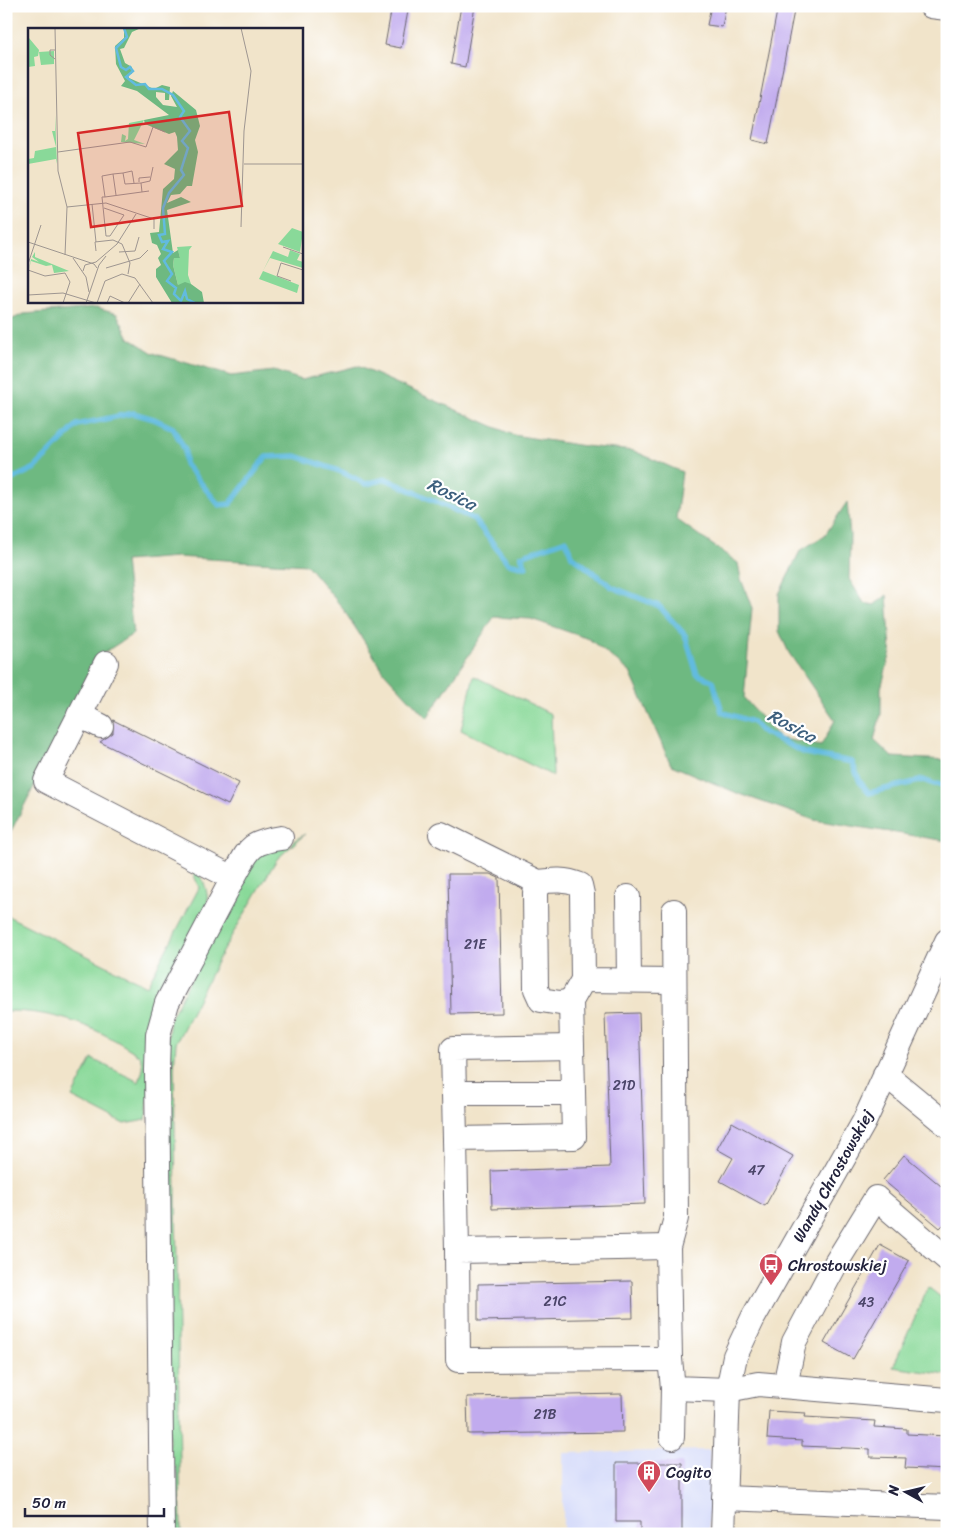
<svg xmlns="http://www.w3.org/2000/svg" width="953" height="1540" font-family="Sriracha,sans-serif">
<rect width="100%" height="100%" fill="#fff"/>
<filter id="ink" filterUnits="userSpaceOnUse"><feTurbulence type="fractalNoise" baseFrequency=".02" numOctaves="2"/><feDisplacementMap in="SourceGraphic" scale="10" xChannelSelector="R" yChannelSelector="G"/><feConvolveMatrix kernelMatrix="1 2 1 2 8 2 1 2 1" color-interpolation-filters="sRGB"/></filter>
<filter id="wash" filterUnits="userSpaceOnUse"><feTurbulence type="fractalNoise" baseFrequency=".0096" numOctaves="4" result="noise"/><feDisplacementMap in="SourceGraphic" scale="20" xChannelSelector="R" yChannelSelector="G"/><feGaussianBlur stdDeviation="1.12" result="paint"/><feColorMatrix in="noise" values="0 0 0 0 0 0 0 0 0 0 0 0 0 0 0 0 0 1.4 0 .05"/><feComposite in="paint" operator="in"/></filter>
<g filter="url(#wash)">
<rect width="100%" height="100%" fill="#f1e4ca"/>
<path fill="#d3d9f9" d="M710,1450L709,1534H563V1453Z"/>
<g fill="#89d999" stroke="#567e6a">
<path d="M474,676L551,714L553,776L461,730Z"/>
<path d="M305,834L277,859L222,952L176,1043L174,1067L181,1534H170L165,1063L170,1019L260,848L291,846L292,842Z"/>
<path d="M190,865C205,878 208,890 208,909L158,1005L146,1120L124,1124L72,1097L92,1059L139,1082L143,1069L140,1056C98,1027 57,1011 6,1011V915L147,986L199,888Z"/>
<path d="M928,1287L947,1302V1375L893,1367Z"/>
</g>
<path fill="#6eb981" stroke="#486e5e" d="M96,308L117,314L129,338L153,353L231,376L274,371L302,380L357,366L513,435L584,446L634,451L682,472L676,519L738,563L741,579L752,608L744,698L779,738L821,746L835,720L789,653L779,631V594L800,551L825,535L847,502L850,535L849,579L864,603L874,605L887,595L891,652L881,688V714L874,740L892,757L947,760V841L814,820L737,793L671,765L630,672L589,639L531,619L494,617L427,718L385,673L341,606L307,565L177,557L125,561L133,634L102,654L6,841V322L24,314Z"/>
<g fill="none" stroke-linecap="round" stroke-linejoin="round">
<path stroke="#62bbdf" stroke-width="5.5" d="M6,482L35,468L77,425L133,413L154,419L173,428L185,450V464L219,505L230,504L266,457L296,456L342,472L366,484L386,479L474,519L508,563L526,567L521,556L566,540L572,556L612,587L659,606L685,635L697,674L713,681L722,712L753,722L761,731L805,753L852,762L860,782L869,793L923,780L934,784L947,785"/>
</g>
<g id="blocks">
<g fill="#c1abee">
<path d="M392,6H409L401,48L385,45Z"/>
<path d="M461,6H475L465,67L451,64Z"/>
<path d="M711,6H726L722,27L707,25Z"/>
<path d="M778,6H795L768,144L752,140Z"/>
<path d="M113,720L239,783L228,805L100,742L113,733Z"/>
<path d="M448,874H490L499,878L502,1013L451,1014Z"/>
<path d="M639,1013L645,1204L492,1209L491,1171L610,1167L605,1014Z"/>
<path d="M732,1122L793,1156L765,1206L720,1181L733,1158L717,1149Z"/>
<path d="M904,1155L947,1191V1221L940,1228L883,1180Z"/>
<path d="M880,1245L909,1261L853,1359L824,1343Z"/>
<path d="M632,1281L633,1318L478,1321V1284Z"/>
<path d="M622,1394L623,1432L468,1434L467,1397Z"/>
<path d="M769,1411L806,1413L805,1417L875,1421L874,1427L907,1429V1434L947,1436V1470L905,1468L906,1458L870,1457V1449L802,1446V1441L767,1439Z"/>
<path d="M616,1463H682V1534H640V1522H616Z"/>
</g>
</g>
</g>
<g filter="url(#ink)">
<use href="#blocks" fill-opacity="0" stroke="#6a666d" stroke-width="1"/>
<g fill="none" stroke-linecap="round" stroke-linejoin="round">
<g stroke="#6a666d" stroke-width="26">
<g id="minor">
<path d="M931,6L947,8"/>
<path d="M106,663L46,781L233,878L167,1003L158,1035L157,1070L162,1534"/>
<path d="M79,715L101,726"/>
<path d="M441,834L538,882C554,880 565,879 580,885L582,894L583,980L674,981"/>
<path d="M233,878C249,850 247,843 281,838"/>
<path d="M538,882L535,893L536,989L541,1000L560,1003L571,1001"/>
<path d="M628,897L629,980"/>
<path d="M674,911L676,1218L668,1247L670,1359L673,1388L728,1390L758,1384L947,1400"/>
<path d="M885,1074L947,1125"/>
<path d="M454,1093H573"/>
<path d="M455,1139L453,1049L572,1047"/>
<path d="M668,1247L457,1251L458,1360L670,1359"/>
<path d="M457,1251L455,1139L574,1137L571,1001L583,980"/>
<path d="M785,1386L794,1342L836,1263L876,1198L947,1259"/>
<path d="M672,1437L673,1388"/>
<path d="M724,1498L947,1507"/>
<path d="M723,1534L728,1390L735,1356L753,1318L864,1122L947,941"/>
</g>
</g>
<use href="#minor" stroke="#fff" stroke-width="24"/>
</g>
</g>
<defs>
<g id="bus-pin" transform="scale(1.25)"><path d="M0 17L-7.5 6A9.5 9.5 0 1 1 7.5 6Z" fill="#d1495b" stroke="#fff"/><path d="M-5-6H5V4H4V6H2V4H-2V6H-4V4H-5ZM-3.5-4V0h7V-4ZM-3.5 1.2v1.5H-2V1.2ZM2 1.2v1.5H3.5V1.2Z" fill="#fff"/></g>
<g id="building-pin" transform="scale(1.25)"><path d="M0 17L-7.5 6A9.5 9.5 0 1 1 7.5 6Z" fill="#d1495b" stroke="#fff"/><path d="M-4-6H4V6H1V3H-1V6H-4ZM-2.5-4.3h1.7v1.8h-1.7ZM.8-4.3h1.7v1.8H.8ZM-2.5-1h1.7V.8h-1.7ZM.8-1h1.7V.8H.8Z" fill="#fff"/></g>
</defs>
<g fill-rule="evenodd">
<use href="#bus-pin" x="771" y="1265"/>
<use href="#building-pin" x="649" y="1472"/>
</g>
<g text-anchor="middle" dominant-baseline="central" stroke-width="4.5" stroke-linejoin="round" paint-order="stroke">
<g font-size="14" fill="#4a4468">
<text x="475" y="944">21E</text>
<text x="624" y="1085">21D</text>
<text x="756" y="1170">47</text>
<text x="555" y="1301">21C</text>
<text x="866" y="1302">43</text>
<text x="545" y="1414">21B</text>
</g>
<g font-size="16" fill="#22223b" stroke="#fff">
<text transform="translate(833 1176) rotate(-61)">Wandy Chrostowskiej</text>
</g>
<g font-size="16" fill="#22223b" stroke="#fff" text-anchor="start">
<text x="788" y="1265">Chrostowskiej</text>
<text x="666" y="1472">Cogito</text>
</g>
<g font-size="18" font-style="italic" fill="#3c5f7d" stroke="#fff">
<text transform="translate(452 494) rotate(26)">Rosica</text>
<text transform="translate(792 726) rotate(28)">Rosica</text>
</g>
</g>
<g transform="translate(28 28)">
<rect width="275" height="275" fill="#f1e4ca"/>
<path d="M1,10L11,22L10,28L6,29L7,38L0,39ZM26,23V36L13,37L11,24ZM27,87L29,136L28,131L0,136V131L6,130L7,123L28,119L24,103H27ZM116,92L106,112L117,116L93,114L94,106L98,108L97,113L100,111L101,95ZM264,200L275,204L272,224L250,216ZM164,218L161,222L160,247L163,256L150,257L145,237L146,230H152L149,219ZM262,222L272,226L269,232L275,234V240L242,230L235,243L271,257L269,265L231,251L245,223L260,229ZM7,224V229L41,243L26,245L24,237L18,238L3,233L1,241L3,231L11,234L4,229Z" fill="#89d999"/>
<path d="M96,0H113L104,4L96,20L92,21L97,35L104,39V46H100L101,50L126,61L134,57L142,59L141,72H137V65L128,64V69L135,77L149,79L143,68L145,63L168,82L172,98L167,112L170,124L164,158H159L152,166L143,167L139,175L153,169L163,174L139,182L145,225L150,222L152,230H146L145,237L150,257L157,254L163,256L174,264L176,275H144L128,249V241L133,237L130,230L133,226L129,217L124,215L122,205L131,204L135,161L146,151L147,141L136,136L150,122L149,109L147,104L141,106L117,96L116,92L141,87L109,63L93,58L97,53L88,36L87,18L96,10Z" fill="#6eb981"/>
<path fill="none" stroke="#62bbdf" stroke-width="2.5" d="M96,0L99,9L88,20L93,39L98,42L102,39L105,43L98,49L108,57L117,56L121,61H134L145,67L156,83L152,89L162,103L154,113L160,120L153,142L156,147L141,165L135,180L137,206L131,207L134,214L140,213L135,221L144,224L136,233L144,246L139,253L148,260L146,266L153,273L157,263L159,271L167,275"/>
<path fill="none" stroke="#9e9691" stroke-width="1" d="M27,0L30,143L39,179L37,227M27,22H22V27L27,31M30,124L102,114L118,119L125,99L137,104M216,136H275M95,145L104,143L106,155M85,146L95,145L97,156L113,155M111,154V150L122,149M114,164L113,155L122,153L125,139M77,169L121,163M64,176L68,214M39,179L78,175L126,191V201M76,180L96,187L82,208H78L74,169H77L74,148L85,146L88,167M213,199L216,103L223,43L213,0M0,214L66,236L69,240M255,219L275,226M68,223L67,214L85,212L94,216L102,235L100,246M91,224L107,223L111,209M45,230L58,249L61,264M0,236L13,197M78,240L112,230L120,222M0,242L17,248L37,245L42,254L35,275M55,243L57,237L68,234L89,216L108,186M263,253L249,248L253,235L275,242M0,267L35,265L68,275M58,275L71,237L78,228M69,275L77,253L94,246L107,250L125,275M79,275L82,268L97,275M100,275L112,256"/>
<path fill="#d62828" fill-opacity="0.15" stroke="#d62828" stroke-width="2.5" d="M201,84L214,178L63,199L50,105Z"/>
<rect width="275" height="275" fill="none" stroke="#22223b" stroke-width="2.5"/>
</g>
<rect width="953" height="1540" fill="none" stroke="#fff" stroke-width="25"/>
<g transform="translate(906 1492) rotate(278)" stroke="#ffffff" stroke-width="4" paint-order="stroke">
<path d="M0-4L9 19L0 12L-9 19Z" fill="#22223b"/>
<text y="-8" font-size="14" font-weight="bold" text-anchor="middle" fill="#22223b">N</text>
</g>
<path d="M25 1508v8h139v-8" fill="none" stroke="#22223b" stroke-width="2.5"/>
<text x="32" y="1508" font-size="15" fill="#22223b" stroke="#ffffff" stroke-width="4" paint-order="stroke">50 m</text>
</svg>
